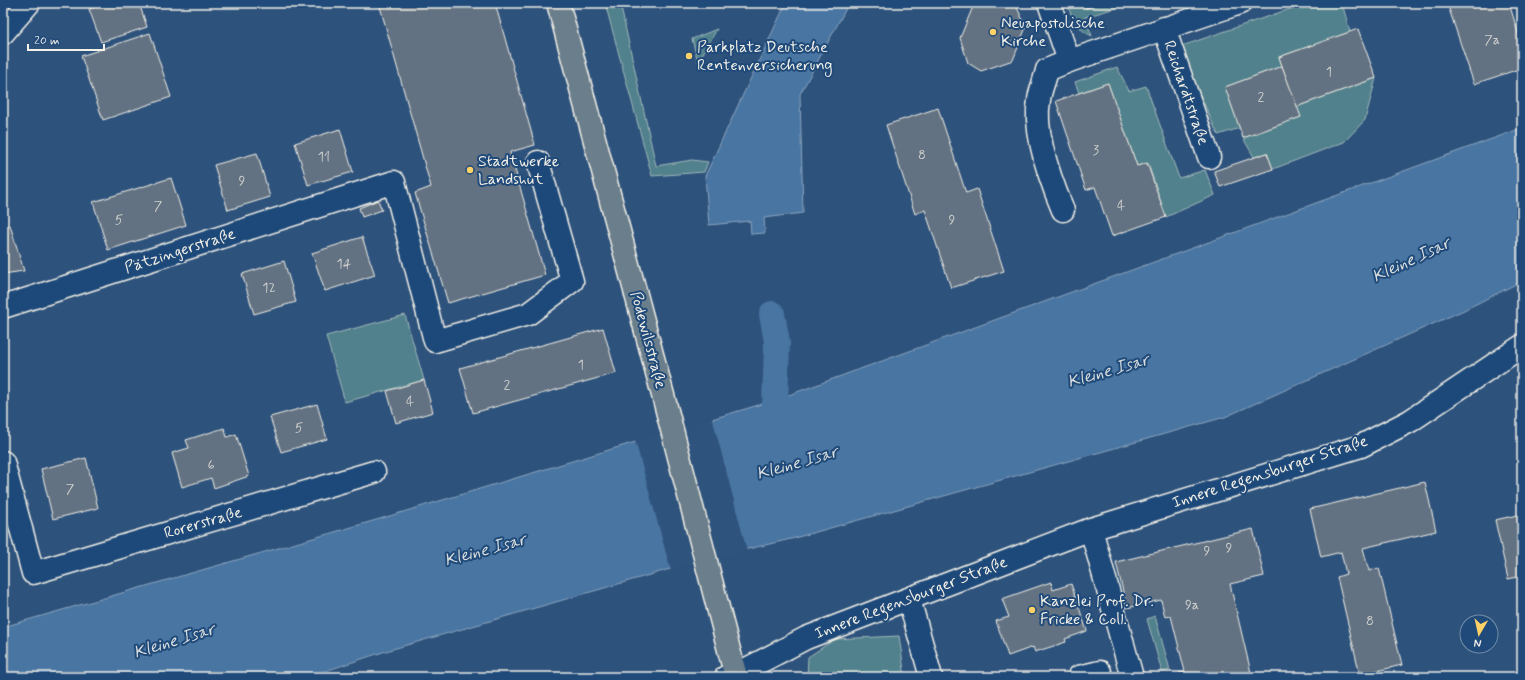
<svg xmlns="http://www.w3.org/2000/svg" width="1525" height="680" font-family="Mynerve,sans-serif">
<rect width="100%" height="100%" fill="#2d527c"/>
<filter id="ink" filterUnits="userSpaceOnUse"><feTurbulence type="fractalNoise" baseFrequency=".025" numOctaves="2"/><feDisplacementMap in="SourceGraphic" scale="8" xChannelSelector="R" yChannelSelector="G"/><feConvolveMatrix kernelMatrix="1 2 1 2 8 2 1 2 1" color-interpolation-filters="sRGB"/></filter>
<g filter="url(#ink)">
<g fill="#51818c" stroke="#a2b9ba">
<path d="M605,3H620L656,166L692,160L708,162L704,172L652,176Z"/>
<path d="M1101,3H1133L1085,17L1092,36C1078,30 1073,19 1067,5L1086,8Z"/>
<path d="M1307,3H1342L1350,32L1279,57L1282,66L1225,87L1240,128L1218,135L1179,47Z"/>
<path d="M717,29L698,62L692,39Z"/>
<path d="M1117,67L1129,91L1146,86L1179,178L1205,170L1215,195L1166,217L1148,163L1137,166L1108,83L1079,93L1075,82Z"/>
<path d="M1376,78L1365,120L1344,142L1273,169L1267,153L1254,157L1243,138L1300,117L1296,107Z"/>
<path d="M405,315L424,380L345,402L326,336Z"/>
<path d="M1155,616L1170,670L1162,672L1147,619Z"/>
<path d="M899,636L905,677H807L808,657L835,639Z"/>
</g>
<g fill="#4874a2" stroke="#8da6be">
<path d="M786,3H849L800,94L803,213L764,218L765,233L751,234L750,221L709,225L705,176Z"/>
<path d="M1522,128V281L1464,310L1225,417L791,539L705,559L386,651L307,677H3V627L373,521L775,400Z"/>
</g>
<path fill="#2d527c" d="M712,417L747,551L671,571L635,440Z"/>
<g fill="none" stroke-linecap="round" stroke-linejoin="round">
<path stroke="#4874a2" stroke-width="26" d="M772,314L777,342L774,436"/>
</g>
<g fill="#637282" stroke="#f4f1e8">
<path d="M108,3H139L147,27L101,42L89,9Z"/>
<path d="M379,3H495L535,145L510,152L545,275L448,303L415,193L431,187Z"/>
<path d="M976,3H1015L1026,27L1013,60L981,71L968,63L960,38L974,4Z"/>
<path d="M1085,3H1101L1086,8Z"/>
<path d="M1447,3H1509L1522,46V68L1474,84Z"/>
<path d="M1358,29L1376,78L1296,107L1279,57Z"/>
<path d="M150,33L171,97L103,120L81,56Z"/>
<path d="M1282,66L1301,117L1243,138L1225,87Z"/>
<path d="M1108,83L1137,166L1147,163L1166,217L1112,236L1095,187L1086,190L1056,101Z"/>
<path d="M938,108L966,193L977,189L1004,271L951,288L925,210L915,214L886,125Z"/>
<path d="M340,129L353,172L308,185L295,143Z"/>
<path d="M257,153L270,197L228,210L214,165Z"/>
<path d="M1267,153L1273,169L1220,187L1214,171Z"/>
<path d="M171,178L186,225L108,250L93,202Z"/>
<path d="M378,200L382,210L362,217L359,208Z"/>
<path d="M10,225L24,271L3,274V226Z"/>
<path d="M362,237L375,275L325,291L312,253Z"/>
<path d="M284,261L296,302L254,314L242,274Z"/>
<path d="M603,328L616,373L473,413L460,368Z"/>
<path d="M424,380L433,412L396,423L387,391Z"/>
<path d="M317,404L327,439L281,452L270,417Z"/>
<path d="M224,428L227,437L236,434L249,476L214,488L211,478L182,487L172,453L189,448L186,440Z"/>
<path d="M86,458L98,508L53,519L41,469Z"/>
<path d="M1425,482L1436,531L1363,548L1369,571L1379,568L1402,665L1360,675L1337,577L1346,574L1341,552L1321,557L1310,509Z"/>
<path d="M1522,514V576L1508,579L1495,520Z"/>
<path d="M1253,529L1264,576L1230,584L1252,677H1179V673L1185,672L1171,616L1165,617L1161,600L1127,608L1116,562Z"/>
<path d="M1051,582L1053,590L1071,584L1087,631L1065,639L1066,642L1035,652L1033,647L1008,656L996,621L1009,617L1002,599Z"/>
</g>
<g fill="none" stroke-linecap="round" stroke-linejoin="round">
<g stroke="#f4f1e8" stroke-width="25">
<g id="minor">
<path d="M1049,3L1069,61L1240,3"/>
<path d="M1164,28L1209,157"/>
<path d="M3,33L29,3"/>
<path d="M1063,210C1050,179 1033,133 1039,100C1040,90 1045,80 1047,70L1069,61"/>
<path d="M3,307L394,182L435,341L528,314L572,281L538,162"/>
<path d="M3,462L33,573L374,472"/>
<path d="M1091,529L1132,677"/>
<path d="M909,599L931,677"/>
<path d="M726,677L735,675L806,638L1091,529L1361,446L1410,421L1522,346"/>
<path d="M1079,677L1100,672"/>
</g>
</g>
<g stroke="#f4f1e8" stroke-width="25">
<path id="major" d="M558,3L664,399L736,677"/>
</g>
<use href="#minor" stroke="#1f4a7a" stroke-width="22"/>
<use href="#major" stroke="#6b7e8b" stroke-width="22"/>
</g>
</g>
<g fill="#ffd166" stroke="#1f4a7a" stroke-width="1.5">
<circle cx="993" cy="32" r="4"/>
<circle cx="689" cy="56" r="4"/>
<circle cx="470" cy="170" r="4"/>
<circle cx="1032" cy="610" r="4"/>
</g>
<g text-anchor="middle" dominant-baseline="central" stroke-width="4" stroke-linejoin="round" paint-order="stroke">
<g font-size="14" fill="#d0d1ce">
<text x="1492" y="40">7a</text>
<text x="1329" y="72">1</text>
<text x="1261" y="97">2</text>
<text x="1096" y="150">3</text>
<text x="922" y="155">8</text>
<text x="324" y="157">11</text>
<text x="242" y="181">9</text>
<text x="158" y="206">7</text>
<text x="1121" y="206">4</text>
<text x="119" y="220">5</text>
<text x="952" y="220">9</text>
<text x="344" y="264">14</text>
<text x="269" y="288">12</text>
<text x="581" y="365">1</text>
<text x="507" y="385">2</text>
<text x="410" y="402">4</text>
<text x="299" y="428">5</text>
<text x="211" y="465">6</text>
<text x="70" y="489">7</text>
<text x="1229" y="548">9</text>
<text x="1207" y="551">9</text>
<text x="1192" y="605">9a</text>
<text x="1370" y="621">8</text>
</g>
<g font-size="16" fill="#f4f1e8" stroke="#1f4a7a" text-anchor="start">
<text x="1001" y="23">Neuapostolische<tspan x="1001" dy="18">Kirche</tspan></text>
<text x="697" y="47">Parkplatz Deutsche<tspan x="697" dy="18">Rentenversicherung</tspan></text>
<text x="478" y="161">Stadtwerke<tspan x="478" dy="18">Landshut</tspan></text>
<text x="1040" y="601">Kanzlei Prof. Dr.<tspan x="1040" dy="18">Fricke &amp; Coll.</tspan></text>
</g>
<g font-size="16" fill="#f4f1e8" stroke="#1f4a7a">
<text transform="translate(1186 93) rotate(71)">Reichardtstraße</text>
<text transform="translate(180 251) rotate(-18)">Pätzingerstraße</text>
<text transform="translate(648 340) rotate(75)">Podewilsstraße</text>
<text transform="translate(1270 472) rotate(-18)">Innere Regensburger Straße</text>
<text transform="translate(203 523) rotate(-16)">Rorerstraße</text>
<text transform="translate(911 598) rotate(-21)">Innere Regensburger Straße</text>
</g>
<g font-size="17" font-style="italic" fill="#dadede" stroke="#1f4a7a">
<text transform="translate(1411 260) rotate(-25)">Kleine Isar</text>
<text transform="translate(1108 371) rotate(-16)">Kleine Isar</text>
<text transform="translate(797 463) rotate(-16)">Kleine Isar</text>
<text transform="translate(485 550) rotate(-15)">Kleine Isar</text>
<text transform="translate(174 641) rotate(-17)">Kleine Isar</text>
</g>
</g>
<rect width="1525" height="680" fill="none" stroke="#1f4a7a" stroke-width="16"/>
<rect x="8" y="8" width="1509" height="664" fill="none" stroke="#f4f1e8" stroke-width="1.5" filter="url(#ink)"/>
<g transform="translate(1479 634) rotate(189)"><circle r="19" fill="#1f4a7a" stroke="#748da6"/>
<path d="M0-3L7 15L0 10L-7 15Z" fill="#ffd166"/>
<text y="-6" font-size="11" font-weight="bold" text-anchor="middle" fill="#f4f1e8">N</text>
</g>
<path d="M28 44v6h76v-6" fill="none" stroke="#f4f1e8" stroke-width="2"/>
<text x="34" y="44" font-size="12" fill="#f4f1e8" stroke="#1f4a7a" stroke-width="3" paint-order="stroke">20 m</text>
</svg>
